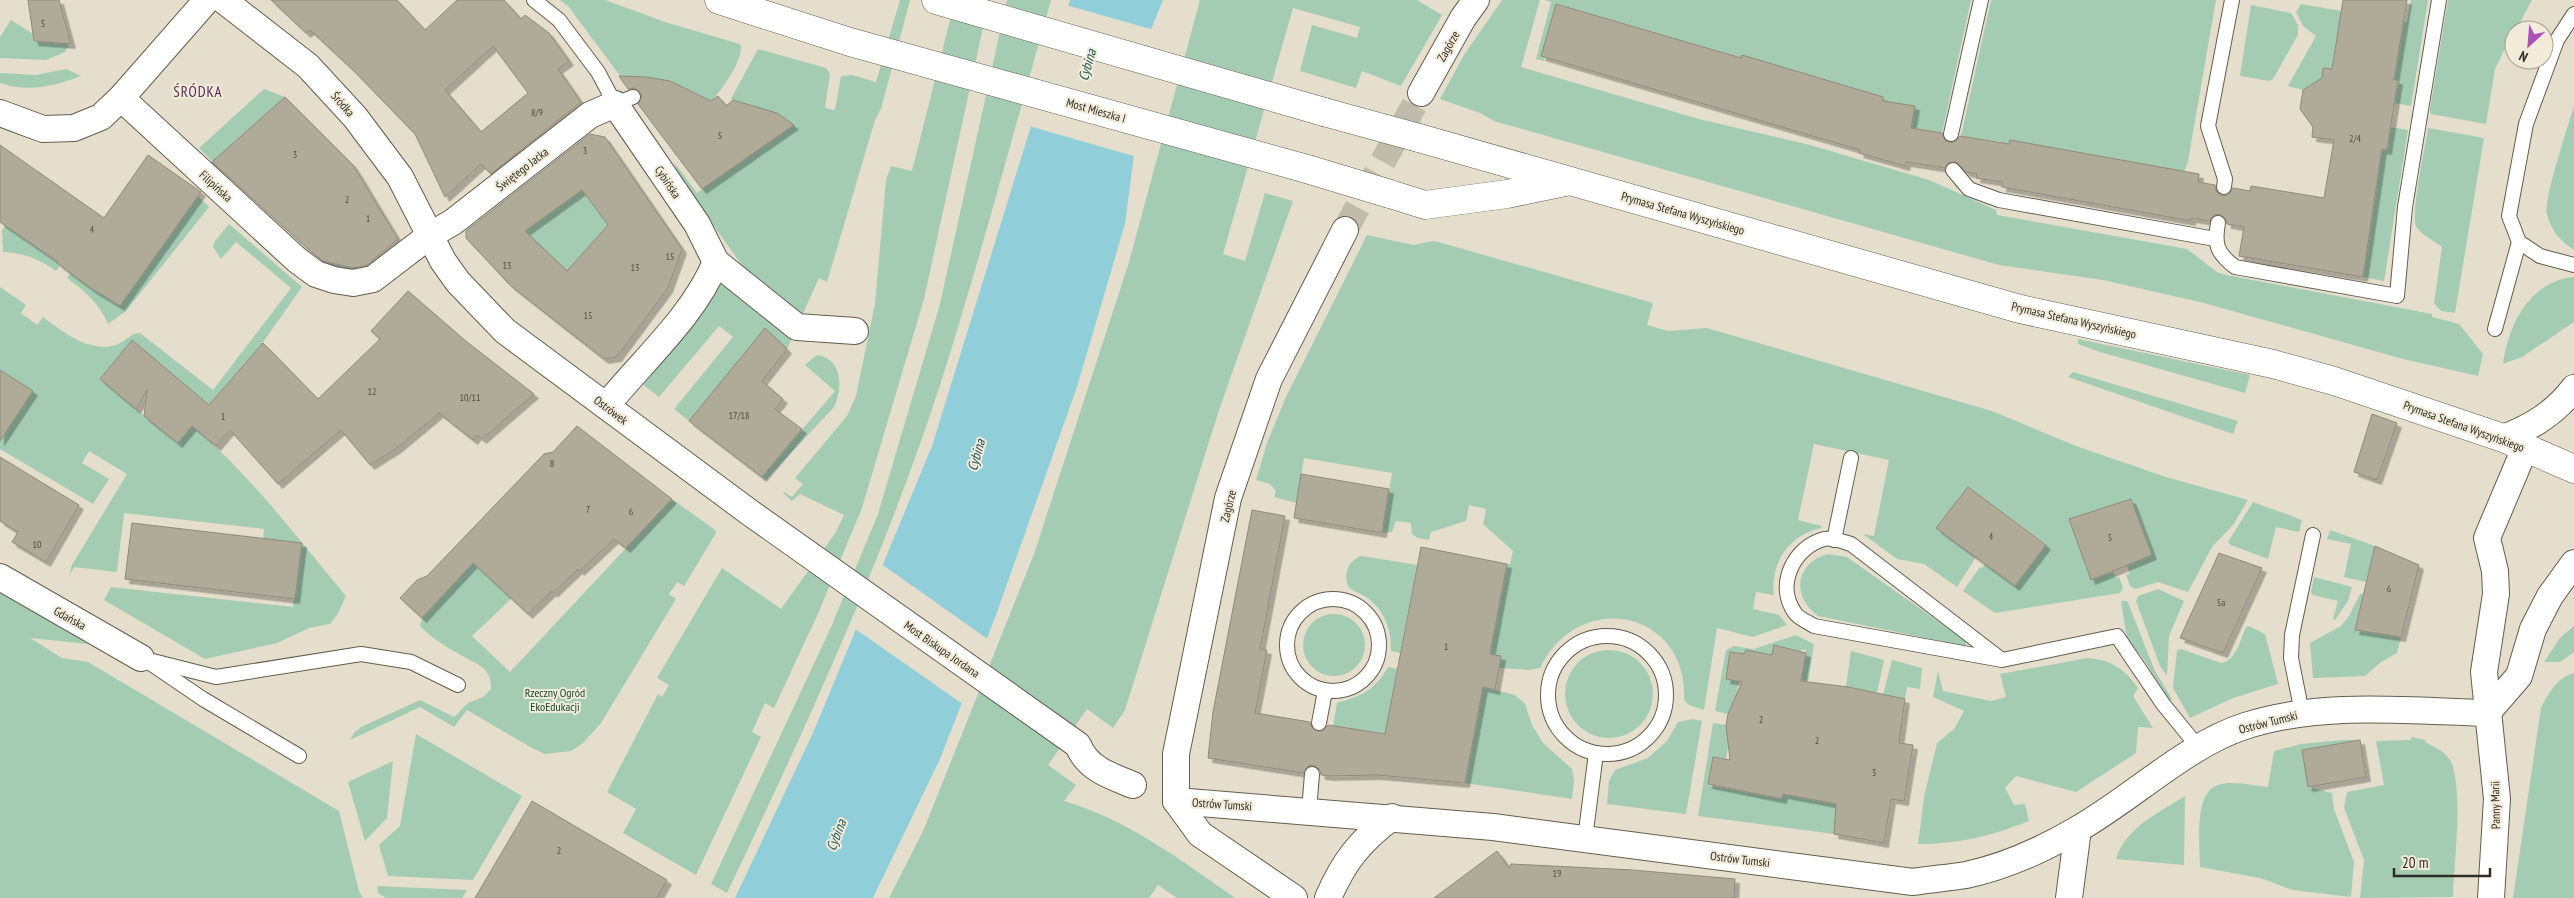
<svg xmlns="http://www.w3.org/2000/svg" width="2574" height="898" font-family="'PT Sans Narrow',sans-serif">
<defs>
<filter id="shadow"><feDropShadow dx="4.5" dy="4.5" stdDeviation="0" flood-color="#0004"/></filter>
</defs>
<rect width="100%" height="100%" fill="#e5decc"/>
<g fill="#a4ccb3">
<path d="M560,0H605L665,22L740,44C746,56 720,94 710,102C683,83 653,75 621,77L568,6Z"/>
<path d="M900,0H910L881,109L875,120L827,282L819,278L787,349L766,329L689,421L674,409L733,337L719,326L659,397L641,383L719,284L725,285L741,264L681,180L674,162L697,193L765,143L735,101L731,99L758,49L826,68L830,74L825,108L835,110L841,76L852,75L876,82Z"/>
<path d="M955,0H989L924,299L862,508L817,616L774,708L765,703L752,732L761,737L696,875L623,833L636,809L607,792L658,694L662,697L669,685L657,678L722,568L781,609L836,532L844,515L800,494L792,501L783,493L784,492L792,497L803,484L795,478L847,416L856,396L875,304L886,180L891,166L912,171Z"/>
<path d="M1007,0H1051C1015,127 981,256 941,382C884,558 806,727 727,893L711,884L832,625L878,514L940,304Z"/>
<path d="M1200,0H1417L1442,15L1401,86L1362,71L1356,88L1300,71L1312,25L1357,38L1360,27L1293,8L1223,254L1245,261L1265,193L1293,201L1219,410L1125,710L1113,728L1087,709L1048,765L1076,785L1064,801C1128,820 1181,860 1235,898H1177L1158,885L1149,898H889L924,829L1034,554L1129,262Z"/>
<path d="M1502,0H1540L1521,67L1699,119L1810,145L1929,180L1996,210L1997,215L2187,249L2217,272L2226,275L2432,314V317L2459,324L2483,354L2478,376L2403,359L2204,303L2103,280L1999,265L1494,121L1480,113L1440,99L1464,55Z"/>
<path d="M1544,0H1971L1942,133L1911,128L1914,106L1883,101V97L1743,56L1741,58L1557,4L1541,56L1544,57V61L1536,59L1551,2Z"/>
<path d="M1991,0H2216L2188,161L2184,172L2008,147L2002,146V142L1961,136Z"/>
<path d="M2411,0H2428L2411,106L2394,103L2399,81L2394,80L2404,22H2407Z"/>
<path d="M2448,0H2532L2516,30H2514L2495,69L2486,124L2431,114L2430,109Z"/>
<path d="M2301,4L2341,11L2332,69L2323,68L2321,82H2316L2303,90L2288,86L2316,36L2303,26L2296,12Z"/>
<path d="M2251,5L2291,13L2298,25V35L2273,79L2269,81L2240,76Z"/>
<path d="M11,20L33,34L34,42H70L65,52L46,60L0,58V37Z"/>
<path d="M66,69L81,76C53,86 29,93 0,83V73L36,75Z"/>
<path d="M264,89L285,97L213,162L251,207L309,257L363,271L361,274L307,259L208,166L212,161L199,148Z"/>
<path d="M2574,106V250C2561,242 2550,229 2547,214C2544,197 2568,127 2574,106Z"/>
<path d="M2390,127L2408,130L2384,281L2363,277L2382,148L2388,150Z"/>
<path d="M2428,128L2484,138L2455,313L2441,311L2434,303L2442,247C2435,241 2423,236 2417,228C2409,219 2426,144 2428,128Z"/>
<path d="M582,190L609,224L567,271L549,254L508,284L486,259Z"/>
<path d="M198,196L209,207L126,311L108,324C99,303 85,291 67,278L71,272L120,306Z"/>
<path d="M6,224V226L61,265L56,271C39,259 24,253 3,252L2,231Z"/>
<path d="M229,224L302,287L261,345L209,405L132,340L100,379L177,443L192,426C251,475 297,538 346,596L337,615L330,624L309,628L277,643L205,659L104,600L111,587L293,607L301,543L263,539L264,529L124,513L117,572L74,567L69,576L72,565L127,474L89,451L82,463L109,479L93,504L0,449V287L26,305L21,313L37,325L43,317C63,332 89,353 116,345C125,342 130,333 140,333L213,390L291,288L236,242L221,259L213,247L215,241Z"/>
<path d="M1367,235L1413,245L1433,241L1442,243L1653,303L1647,325L1668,331L1707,328L1992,411L2076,446L2166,477L2248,500L2233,525L2212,547L2188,592L2158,582L2135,589L2130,586L2126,575L2130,573L2126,564L2152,555L2131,499L2069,519L2091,579L2113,572L2116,578L2119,577L2123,588L2120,593L1995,613L1963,591L1980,567L1982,568L1985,564L2015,586L2046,544L1968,487L1936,528L1976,557L1957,587L1924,564L1897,559L1863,534L1874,536L1889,460L1814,444L1798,520L1821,526V528C1789,535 1770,563 1774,595L1756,592L1753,609L1779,615L1787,625L1753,637L1717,628L1704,710L1689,705L1684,700C1689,611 1579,587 1540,668L1528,670L1499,668L1501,656L1490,654L1507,564H1510L1513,551L1483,524L1486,509L1469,505L1466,521L1431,532L1429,540L1418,538L1412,534L1411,523L1396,521L1392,532L1382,533L1392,473L1304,458L1297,503L1274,497L1276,491L1270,484L1256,480L1267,443L1286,397Z"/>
<path d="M2574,277V322L2522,357L2503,364C2508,325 2530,281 2574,277Z"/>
<path d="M2078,339L2250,375L2245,393L2100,352L2078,344Z"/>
<path d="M817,355C843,359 843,388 834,407L766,480L762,477L835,391L805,365Z"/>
<path d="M2073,372L2238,421L2233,434L2068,377Z"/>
<path d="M672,499L715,530L716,533L684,586L677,582L669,594L676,599L601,723L583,743L571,751L545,754L532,748L467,710L454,727L420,707L350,740L354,733L361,727L420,700L454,717L468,703L483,697L491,689C492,666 475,664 459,654C445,646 431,638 420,626L422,618L473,563L495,583L590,524L472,636L510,672Z"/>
<path d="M2253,502L2302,520L2299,532L2276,527L2268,559L2231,545L2228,542Z"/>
<path d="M2330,530L2375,546L2366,582L2344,577L2351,544L2327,539Z"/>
<path d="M1828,554L1847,557L1966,641V646L1818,616C1791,596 1795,563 1828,554Z"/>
<path d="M1362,556L1417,565L1400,653L1391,651C1392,630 1384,609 1366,597C1361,593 1353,592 1349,587C1342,575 1349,559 1362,556Z"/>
<path d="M2314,577L2352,587L2348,601L2335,620L2333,619L2338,601L2313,595L2311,592Z"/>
<path d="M2158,589L2184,601L2169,636L2167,676L2160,666L2136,601L2138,596Z"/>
<path d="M0,592L88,644L30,638L62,658L88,662L339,811L359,891L363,898H0Z"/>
<path d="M2360,594H2364L2355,630L2401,637L2397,653L2381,662L2365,676L2313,678L2310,643L2341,626L2349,616Z"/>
<path d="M2121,601H2127L2129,605L2154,669L2172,699L2170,701L2142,657L2127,639Z"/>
<circle cx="1334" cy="645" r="31"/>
<path d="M2249,626L2265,634L2278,684L2233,698L2190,718L2173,688L2177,650L2181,649L2221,663C2236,661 2240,640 2246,627Z"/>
<path d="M2574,626V652L2560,662H2544L2560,638Z"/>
<path d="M1796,635L1814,644L1804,708L1793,735L1806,650H1801L1799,659L1774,645L1772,655L1746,650L1744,654L1730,652L1726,679L1739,681L1735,705H1732L1728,714L1715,711L1726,650L1734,646L1754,649Z"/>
<circle cx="1609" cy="694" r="44"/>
<path d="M1851,651L1884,660L1877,693L1842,714Z"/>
<path d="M2088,658C2111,660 2125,669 2138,688L2133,696L2153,728L2138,727L2136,753L2076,792L2016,776L2005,788L2014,805L2025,804L2029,821C1992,836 1958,844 1918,844L1924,797L1937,743L1954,729L1964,711L1933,697L1938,671L1943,691L1991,701L2006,697L2000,674Z"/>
<path d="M1892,660L1922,668L1920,689L1907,687L1905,699L1883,695Z"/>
<path d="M1388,667L1397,669L1385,734L1333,726L1337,703C1363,695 1373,692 1388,667Z"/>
<path d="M2574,673V898H2513L2541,708C2548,693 2557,678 2574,673Z"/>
<path d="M1483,687L1515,695L1525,704L1532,725L1543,743L1572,769L1574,780L1572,799L1465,783Z"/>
<path d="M1693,719L1702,721L1686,814L1607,804L1609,781L1615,770L1648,758L1667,741L1678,722Z"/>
<path d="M1713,723L1726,725L1730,735L1726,759L1713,757L1708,785L1782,799L1783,793L1836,802L1834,834L1698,816Z"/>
<path d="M416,734L522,796L473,880L388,876L379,845L400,826Z"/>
<path d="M2411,737L2426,740L2425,742C2435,747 2448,753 2452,764C2463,797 2454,861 2453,897L2360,898L2364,860L2344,808L2347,792L2384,785L2376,741L2411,740Z"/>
<path d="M2343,740H2360L2302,750L2308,787L2332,793L2334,809L2354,862L2351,897L2293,890L2260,878L2200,867C2200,846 2193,793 2218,785C2232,780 2254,786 2268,787L2274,751L2301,744Z"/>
<path d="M393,761L387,818L365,841L348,782Z"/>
<path d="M2185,796L2184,865L2116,859C2126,827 2159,813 2185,796Z"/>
<path d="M377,886L467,890L462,898H386L378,893Z"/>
</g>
<path fill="#90cfda" d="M1070,0H1163L1150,32L1125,224L1077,387L996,615L940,759L873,898H735L813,733L932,446Z"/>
<g fill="#e5decc">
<path d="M1066,5L1154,30L1137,157L1029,126Z"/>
<path d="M880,563L989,640L964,705L854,628Z"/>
</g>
<g fill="#b0aa99" stroke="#8f8979" fill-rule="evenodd" filter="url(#shadow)">
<path d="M28,0H59L71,44L34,41Z"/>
<path d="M271,0H397L425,30L457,0H504L521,19L525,15L549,33L569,61L558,69L581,102L491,174L481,164L445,197L415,134L353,70L310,30L306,33ZM493,46L528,93L481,132L445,90Z"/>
<path d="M2343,0H2407L2394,80H2398L2387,150L2382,149L2363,277L2239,256L2244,227L2227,224L2226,219L2220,214L2214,215L2210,221L2191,218V221L2002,187V182L1976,178L1977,174L1966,172L1956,162L1948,163L1945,168L1906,162L1905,166L1859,153L1860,150L1541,56L1556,4L1741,58L1742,55L1883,97V101L1915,106L1911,128L1942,133L1945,140L1949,142H1954L1960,136L2009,144L2010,140L2199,174L2198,182L2215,185L2216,191L2222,196L2228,195L2233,188L2250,191L2251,186L2324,198L2334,140L2312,137L2313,127L2300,109L2303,90L2322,78L2323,68L2332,69Z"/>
<path d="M619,76L646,77L670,81L711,101L718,96L726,106L733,100L777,113L794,125L702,189L638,104L642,99L641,93L635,88L628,89Z"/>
<path d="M285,97L353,165L398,239L367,265L353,268L323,261L307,248L212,162Z"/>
<path d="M590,134L605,137L682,249L668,288L617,357L604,359L511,286L466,238V231ZM582,190L608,225L567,271L525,231Z"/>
<path d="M0,145L104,218L148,155L201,192L120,306L92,289L57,263L58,262L0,222Z"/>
<path d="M408,291L467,342L534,394L482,439L477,435L473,440L439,413L397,448L370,465L341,430L278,484L230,430L216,446L192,426L178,443L144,416L147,390L136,409L100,379L132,340L209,405L263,343L318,399L380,339L371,331Z"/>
<path d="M765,328L787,349L762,381L783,399L775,409L802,429L762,477L689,421Z"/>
<path d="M0,370L33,391L0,441Z"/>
<path d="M2372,414L2397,423L2377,480L2354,472Z"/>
<path d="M577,426L672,499L626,548L614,539L580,571L578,569L553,593L552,591L528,614L473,563L422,618L400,598L417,580L427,576L544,454L553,452Z"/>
<path d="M0,457L79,505L46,562L12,542L18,532L0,521Z"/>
<path d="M1301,474L1389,489L1382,533L1294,518Z"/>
<path d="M1968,487L2046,545L2015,586L1936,528Z"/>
<path d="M2131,499L2152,555L2091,580L2069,519Z"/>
<path d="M1252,510L1285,516L1260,649L1267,650L1255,713L1310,722L1311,726L1317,731H1322L1328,725L1385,734L1421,547L1507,564L1490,654L1501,656L1495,690L1483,687L1465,783L1377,775L1329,776L1321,775L1320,770L1313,765L1308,766L1303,773L1208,758L1213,712Z"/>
<path d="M132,523L302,543L295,599L125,579Z"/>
<path d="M2375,546L2419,565L2401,637L2355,630Z"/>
<path d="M2219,553L2262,568L2223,653L2180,638Z"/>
<path d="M1774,645L1806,653L1801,681L1848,687L1905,699L1899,743L1913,745L1904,801L1891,799L1884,843L1834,834L1836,804L1783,794L1782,799L1708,784L1713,757L1730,760L1726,725L1728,714L1742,682L1726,679L1730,652L1744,654L1746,650L1772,655Z"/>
<path d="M2360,740L2366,777L2308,787L2302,750Z"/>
<path d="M532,801L667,880L657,898H475Z"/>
<path d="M1497,851L1509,868L1511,864L1633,870L1735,879L1734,898H1434Z"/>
</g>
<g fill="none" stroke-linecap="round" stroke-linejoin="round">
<path stroke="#c1bbab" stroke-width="26" stroke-dasharray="26 13" stroke-linecap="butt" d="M1345,230L1421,93"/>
<g stroke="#645e4e" stroke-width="16">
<g id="lane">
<path d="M534,0L559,20L598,72L615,104L633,97"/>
<path d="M2574,14L2557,40L2526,124L2509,216L2519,242L2540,256L2574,265"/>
<path d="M1951,134L1981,0"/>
<path d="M1953,170L1969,189L1999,200L2215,239"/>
<path d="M2224,187L2225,179L2208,126L2232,0"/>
<path d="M2218,223C2214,245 2217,253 2235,267L2397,296L2405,207L2439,0"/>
<path d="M2495,329L2519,242"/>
<path d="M1834,540L1851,458"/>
<circle cx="1333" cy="645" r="46"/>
<circle cx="1607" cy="695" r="59"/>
<path d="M141,658L216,677L361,654L411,662L458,685"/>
<path d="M2002,660L1851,544C1844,542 1832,537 1824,539C1794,547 1775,585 1795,613C1798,618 1808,622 1814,626L2002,660L2117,636L2163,704L2199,748"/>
<path d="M150,663L203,699L299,756"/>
<path d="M2302,713L2291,658L2292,635L2313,535"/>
<path d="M1319,723L1325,691"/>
<path d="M1309,811L1312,774"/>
<path d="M1585,839L1596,753"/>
</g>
</g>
<g stroke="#645e4e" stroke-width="28">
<g id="street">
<path d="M223,0L308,66L355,117L400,177L443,261L458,282L505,331L749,512L1078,745C1087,769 1111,776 1133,785"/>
<path d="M1421,93L1463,18L1476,0"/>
<path d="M121,98L297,260L316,274L334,280L353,283L373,279L429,236L453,222L590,115L615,104L697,224L716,262L797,327L855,331"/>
<path d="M0,113L43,129L74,128L101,117L121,98L207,0"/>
<path d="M606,406C643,360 693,317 716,262"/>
<path d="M2503,438C2532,427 2555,413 2574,388"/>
<path d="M0,577L141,658"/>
<path d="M2487,713L2519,676L2533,629L2550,596L2574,563"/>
<path d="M1176,801L1493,827L1913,882C1931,879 1948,878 1966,875C2004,867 2044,849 2078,829C2131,799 2188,744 2245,726C2322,701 2408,711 2487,713"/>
<path d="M1176,801V754L1228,498L1269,379L1345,230"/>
<path d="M1176,801L1200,834L1294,898"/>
<path d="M1328,898C1344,861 1360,841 1392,817"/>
<path d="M2069,898L2078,829"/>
<path d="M2491,898L2497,799L2484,672L2496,594L2495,571L2487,538L2525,448"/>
</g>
</g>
<g stroke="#645e4e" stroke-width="29">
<g id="secondary">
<path d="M719,0L850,42L1307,169"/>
<path d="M936,0L1324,112"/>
<path d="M1419,138L2020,309L2273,364L2334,381L2503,438L2574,469"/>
<path d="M1390,194L1425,205L1507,194L1565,182"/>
</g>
</g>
<use href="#lane" stroke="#fff" stroke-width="14"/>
<use href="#street" stroke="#fff" stroke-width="26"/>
<use href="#secondary" stroke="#fff" stroke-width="28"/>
<g stroke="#645e4e" stroke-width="29" stroke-linecap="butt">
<g id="secondary-bridge">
<path d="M1324,112L1419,138"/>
<path d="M1307,169L1390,194"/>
</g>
</g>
<use href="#secondary-bridge" stroke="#fff" stroke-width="28"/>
</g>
<g text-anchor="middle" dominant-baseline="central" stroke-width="4" stroke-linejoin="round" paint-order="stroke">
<g font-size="10" fill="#504c43">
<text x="43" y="23">5</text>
<text x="537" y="112">8/9</text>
<text x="720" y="135">5</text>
<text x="2355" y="138">2/4</text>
<text x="585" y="150">3</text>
<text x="295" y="154">3</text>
<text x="347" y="199">2</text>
<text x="368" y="218">1</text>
<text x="92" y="229">4</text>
<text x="670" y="256">15</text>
<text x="507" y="265">13</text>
<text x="635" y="267">13</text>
<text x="588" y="315">15</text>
<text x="372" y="391">12</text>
<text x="470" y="397">10/11</text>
<text x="739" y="415">17/18</text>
<text x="223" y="416">1</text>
<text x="552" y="463">8</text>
<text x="588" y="509">7</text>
<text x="631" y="511">6</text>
<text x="1991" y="536">4</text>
<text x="2110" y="537">5</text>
<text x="37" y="544">10</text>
<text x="2389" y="588">6</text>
<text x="2221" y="602">5a</text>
<text x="1446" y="646">1</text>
<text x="1761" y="719">2</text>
<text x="1817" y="740">2</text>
<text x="1874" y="772">3</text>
<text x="559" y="850">2</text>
<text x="1557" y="873">19</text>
</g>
<g font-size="12" fill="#302d26" stroke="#f2ebd9">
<text transform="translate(1448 46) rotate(-61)">Zagórze</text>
<text transform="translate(343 104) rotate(49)">Śródka</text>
<text transform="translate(1096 110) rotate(16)">Most Mieszka I</text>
<text transform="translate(522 169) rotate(-38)">Świętego Jacka</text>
<text transform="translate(668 182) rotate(56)">Cybińska</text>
<text transform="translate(216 186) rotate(43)">Filipińska</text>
<text transform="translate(1683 213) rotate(16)">Prymasa Stefana Wyszyńskiego</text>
<text transform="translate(2074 320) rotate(13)">Prymasa Stefana Wyszyńskiego</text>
<text transform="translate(611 410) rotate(37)">Ostrówek</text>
<text transform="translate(2464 426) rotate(20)">Prymasa Stefana Wyszyńskiego</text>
<text transform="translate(1228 506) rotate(-76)">Zagórze</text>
<text transform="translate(70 618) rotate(29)">Gdańska</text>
<text transform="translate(942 649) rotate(35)">Most Biskupa Jordana</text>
<text transform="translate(2268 722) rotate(-14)">Ostrów Tumski</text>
<text transform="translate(1222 804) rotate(4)">Ostrów Tumski</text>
<text transform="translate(2495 805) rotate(-91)">Panny Marii</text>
<text transform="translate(1740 859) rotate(7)">Ostrów Tumski</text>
</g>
<g font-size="12" fill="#114b2e" stroke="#f2ebd9">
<text x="555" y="692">Rzeczny Ogród<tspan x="555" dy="14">EkoEdukacji</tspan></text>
</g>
<g font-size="14" font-style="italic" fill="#20555e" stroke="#f2ebd9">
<text transform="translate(1087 65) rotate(-74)">Cybina</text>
<text transform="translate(976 455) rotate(-74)">Cybina</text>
<text transform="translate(836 835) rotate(-69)">Cybina</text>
</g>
<g font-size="15" letter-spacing="1" fill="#572a5d" stroke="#f2ebd9">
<text x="198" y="91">ŚRÓDKA</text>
</g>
</g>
<g transform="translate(2529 45) rotate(206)"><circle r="24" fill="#f2ebd9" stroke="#a49f91"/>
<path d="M0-4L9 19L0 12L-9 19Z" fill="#ad50ba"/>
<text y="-8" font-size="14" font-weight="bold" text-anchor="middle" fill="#302d26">N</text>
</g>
<path d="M2394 868v8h96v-8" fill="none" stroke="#302d26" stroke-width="2.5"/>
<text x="2402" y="868" font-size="15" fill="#302d26" stroke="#f2ebd9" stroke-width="4" paint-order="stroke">20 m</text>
</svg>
